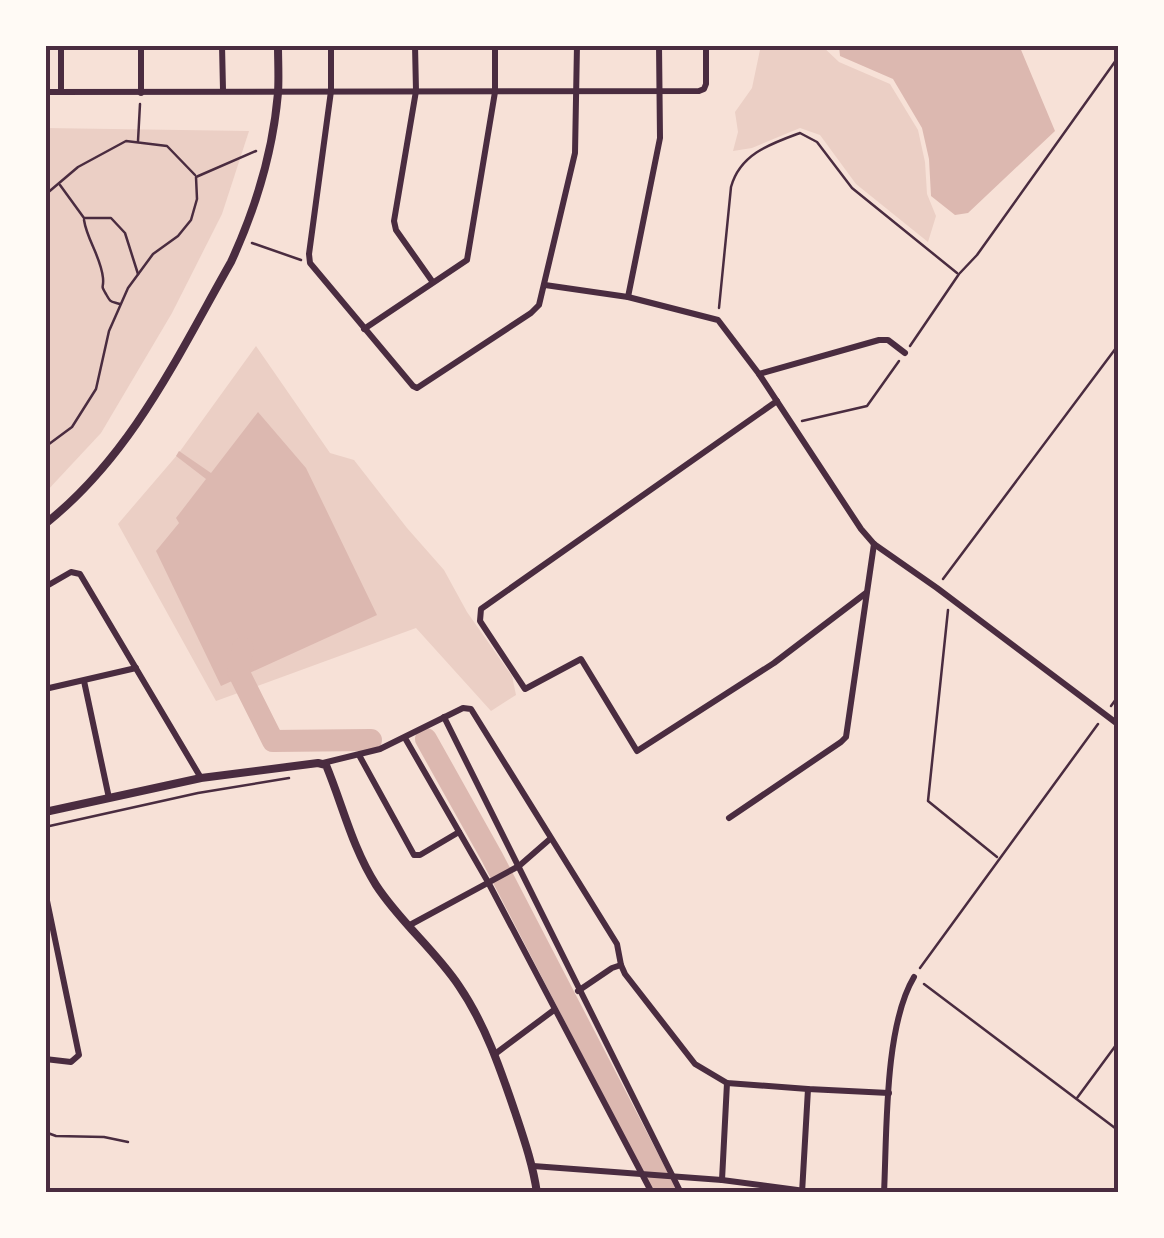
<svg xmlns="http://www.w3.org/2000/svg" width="1164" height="1238" font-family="Overpass,sans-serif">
<rect width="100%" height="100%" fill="#f7e1d7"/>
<g fill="#ebcfc5">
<path d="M761,45H821L839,62L890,84L918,130L925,162L927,194L936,216L928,242L856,184L820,135L800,128L752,148L733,151L738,132L735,112L752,88Z"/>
<path d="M45,128L249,131L222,214L172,313L101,433L45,493Z"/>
<path d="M256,346L330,453L354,460L407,528L444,570L467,612L512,676L516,695L491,711L416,628L216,701L118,524L178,454Z"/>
</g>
<g fill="#dcb8b0">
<path d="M839,45H1019L1055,131L968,213L955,215L931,196L929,159L922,128L893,79L840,56Z"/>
<path d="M258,412L306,468L377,615L221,686L156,551L179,523L176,518L206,479L176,456L179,451L211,473Z"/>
</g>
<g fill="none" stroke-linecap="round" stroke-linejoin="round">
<g stroke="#dcb8b0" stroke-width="22">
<path d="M243,648L238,671L273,741L371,740"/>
<path d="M426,739L492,857L666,1193"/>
</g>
<g stroke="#4a2c40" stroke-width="2.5">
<path d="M138,141L140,104"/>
<path d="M60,185L84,218H111L125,233L138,274"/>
<path d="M45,195L78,167L126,141L167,146L195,175"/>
<path d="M84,220C87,240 101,257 103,278C104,289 100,284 106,294C111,303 110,301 120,304"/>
<path d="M252,243L301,260"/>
<path d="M719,308L731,187C740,154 770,144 800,133L817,142L852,188L957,273"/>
<path d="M910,346L959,274L977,255L1119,56"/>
<path d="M802,421L867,406L899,361"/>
<path d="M45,447L72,427L96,389L109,331L128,288L153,254L178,236L191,220L197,199L196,177L256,151"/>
<path d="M943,579L1119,344"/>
<path d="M948,610L928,801L997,857"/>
<path d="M1111,706L1119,695"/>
<path d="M45,827L198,793L289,778"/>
<path d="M920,968L1098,724"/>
<path d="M924,984L1119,1131"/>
<path d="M1077,1098L1119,1041"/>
<path d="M45,1132L56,1136L104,1137L128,1142"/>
</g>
<g stroke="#4a2c40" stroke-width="6">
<path d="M61,45V92"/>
<path d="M222,45L223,90"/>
<path d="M331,45V91L309,254L310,263L413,386L417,388L531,313L539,305L575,153L577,45"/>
<path d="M415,45L416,91L394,221L396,230L432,281"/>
<path d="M45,92L699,91L704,89L706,84V45"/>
<path d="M141,93V45"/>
<path d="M545,285L628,297L718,320L759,374L861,529L874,544L937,588L1119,725"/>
<path d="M628,297L660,138L659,45"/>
<path d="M364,329L467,260L495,92V45"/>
<path d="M759,374L879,340H888L905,353"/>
<path d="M777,401L481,609L480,621L525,689L581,659L637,751L774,663L866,593"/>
<path d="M45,587L71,572L80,574L201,778"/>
<path d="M84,681L109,798"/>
<path d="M45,689L136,668"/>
<path d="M444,717L681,1193"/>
<path d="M405,738L488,882L652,1193"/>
<path d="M359,755L414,855H420L459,832"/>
<path d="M323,763L380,749L463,708L471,709L617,944L621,965"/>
<path d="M729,818L841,742L846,737L874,544"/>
<path d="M45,891L79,1055L71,1062L45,1059"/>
<path d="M408,926L519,866L550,839"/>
<path d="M578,991L612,968L621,965L625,974L695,1064L727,1083L808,1089L889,1093"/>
<path d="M495,1054L554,1010"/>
<path d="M533,1166L722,1180L820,1193"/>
<path d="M722,1180L727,1083"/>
<path d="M802,1193L808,1089"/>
<path d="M884,1193C887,1134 884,1027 914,977"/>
</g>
<g stroke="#4a2c40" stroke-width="8">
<path d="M45,524C132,455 177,357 231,262C255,210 273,151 278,93C279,77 278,61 278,45"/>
<path d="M45,812L201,778L318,763L326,765C343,806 352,847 376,885C400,922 435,950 459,986C485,1024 500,1068 515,1112C524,1139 533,1165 537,1193"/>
</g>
</g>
<rect width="1164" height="1238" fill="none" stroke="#fffaf5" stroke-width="95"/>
<rect x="48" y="48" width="1068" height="1142" fill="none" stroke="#4a2c40" stroke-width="4"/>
</svg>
